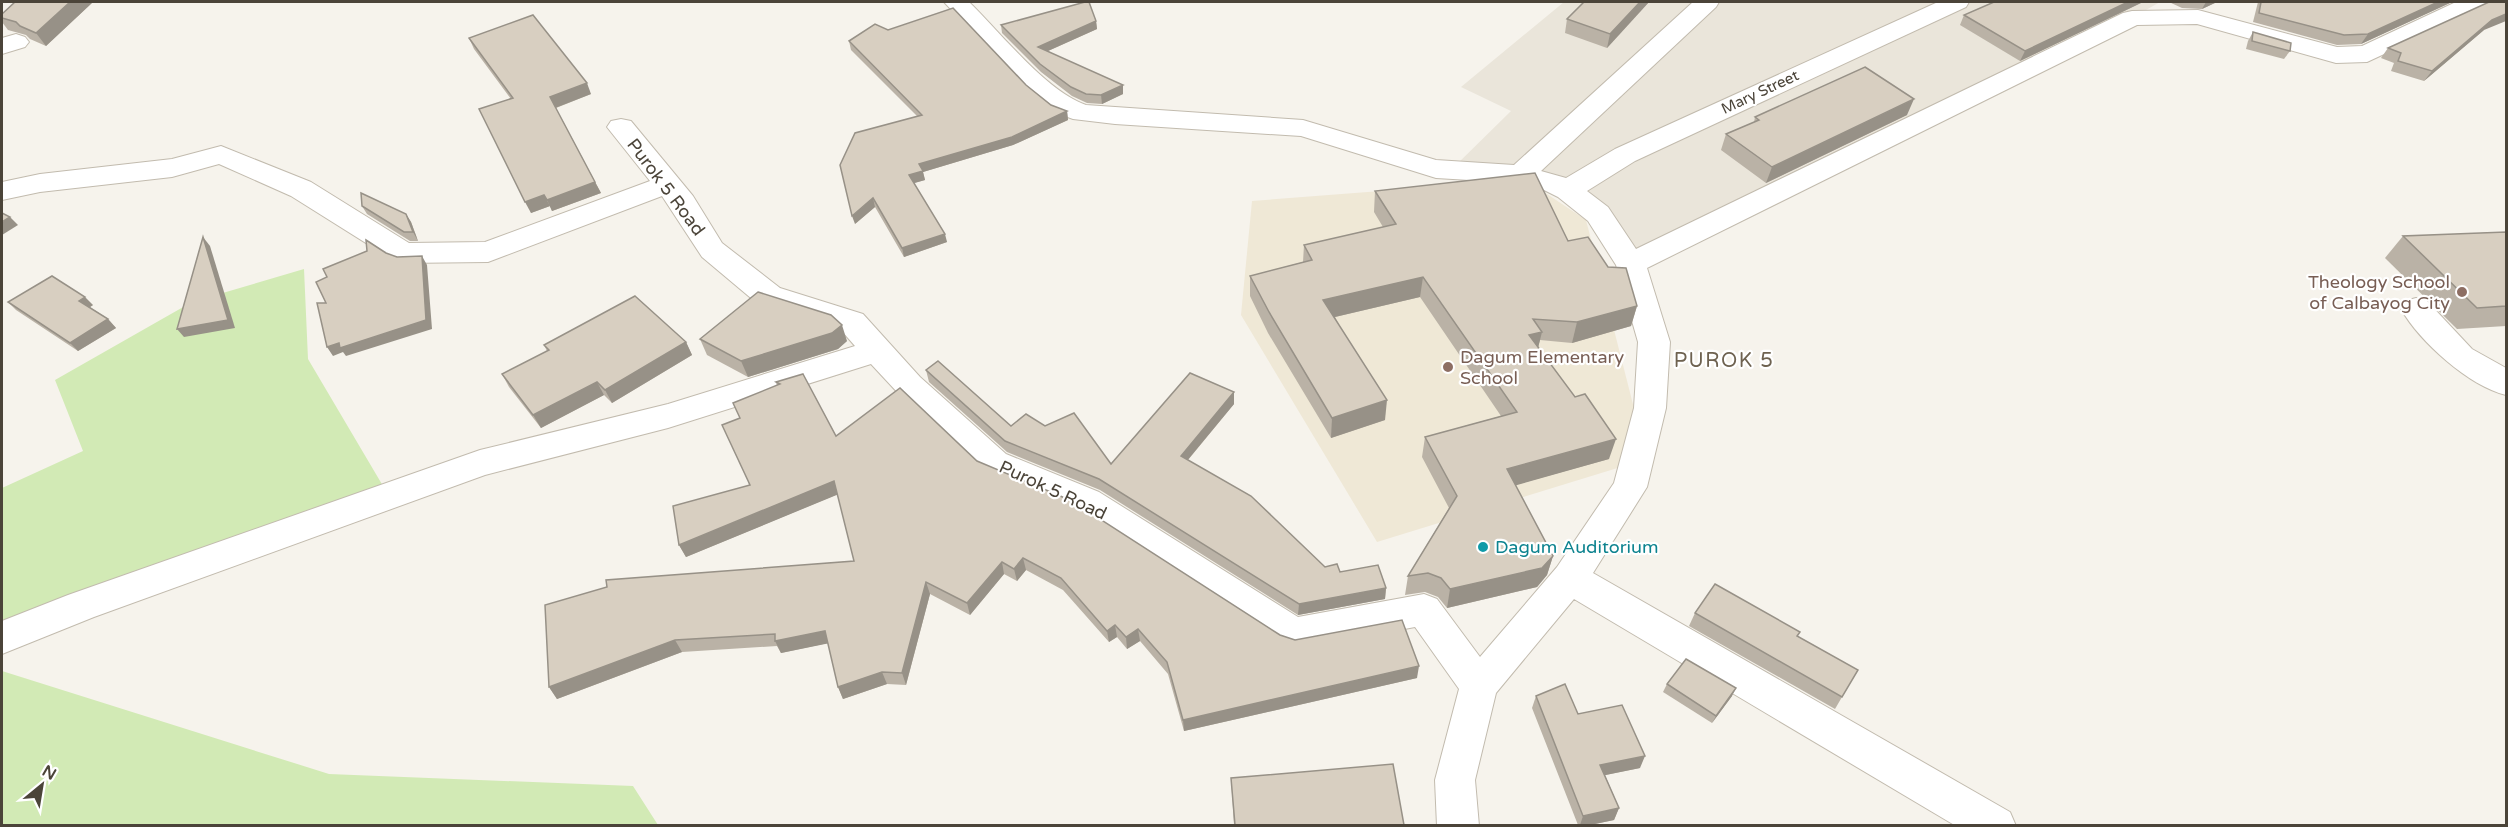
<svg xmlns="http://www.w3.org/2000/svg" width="2508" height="827" font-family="'Varela Round',sans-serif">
<rect width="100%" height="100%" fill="#f6f3ec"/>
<path fill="#eae5da" d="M1564,2H2160L2132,18L1631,264L1568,190L1452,169L1511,111L1461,87Z"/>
<path fill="#efe8d6" d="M1485,183L1541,190L1586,220L1637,420L1624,466L1377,542L1241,315L1252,201Z"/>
<g fill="#d2eab5">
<path d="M304,269L308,359L383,486L2,624V488L83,451L55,380L192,302Z"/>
<path d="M2,671L329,774L633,786L658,825H2Z"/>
</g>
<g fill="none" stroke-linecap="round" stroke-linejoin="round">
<g stroke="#c2bbae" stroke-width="2">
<g id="minor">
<path d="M944,2H969C1000,32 1046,91 1086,105L1303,120L1436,160L1514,165L1693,2H1719L1716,7L1541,171L1566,178L1615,149L1938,2H1969L1966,7L1635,161L1587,191L1608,207L1636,249L2123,13L2132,11L2198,10L2337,47L2362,46L2456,2H2488L2485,7L2367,62L2336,63L2197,24L2137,25L1647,268L1670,342L1666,408L1647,487L1593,573L2010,812L2016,826H1956L1574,599L1496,693L1475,780L1479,826H1437L1435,780L1459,689L1415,627L1294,650L1281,645L1075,512L982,472L898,393L871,364L668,428L485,475L94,617L2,654V621L68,595L480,450L668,404L855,346L841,330L758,304L702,257L662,196L488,262L403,263L393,260L291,196L219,164L172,177L40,192L2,200V182L40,174L172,159L221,146L311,182L409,243L485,242L650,181L607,127L611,121L621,119L631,121L693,196L722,243L780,288L863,314L920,377L1006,454L1099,492L1298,617L1424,594L1437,599L1480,657L1557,567L1614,483L1634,408L1638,342L1616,265L1588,221L1558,197L1540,188L1520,183L1436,178L1301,136L1115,124L1073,119L1054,112L1029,92Z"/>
<path d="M16,34L25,37L29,42L25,47L2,54V38Z"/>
<path d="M2416,298L2427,301L2472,349L2506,368V395C2469,386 2420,342 2401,309L2405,301Z"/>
</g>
</g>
<use href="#minor" fill="#fff" fill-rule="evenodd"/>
</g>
<g fill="#bab2a6">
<path d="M15,2H93L46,46L30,39L26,35L8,30L2,22V14Z"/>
<path d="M1584,2H1649L1607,48L1565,33L1567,19Z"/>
<path d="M1994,2H2143L2020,61L1960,25L1964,15Z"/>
<path d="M2169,2H2217L2202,9L2182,8Z"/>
<path d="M2258,2H2452L2361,44L2337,45L2253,22Z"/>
<path d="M1096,21L1097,29L1048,51L1123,94L1102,104L1087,103L1072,96L1041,72L1002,33L1001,25Z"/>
<path d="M888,30L1026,85L1051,105L1067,111L1068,120L1013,145L923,172L925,180L914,183L947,242L904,257L875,207L855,224L917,116L851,50L849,41Z"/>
<path d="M2484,30L2424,81L2391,71L2394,63L2381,58L2388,48Z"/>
<path d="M2253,32L2290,51L2284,59L2246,49L2248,41Z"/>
<path d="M469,38L591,94L556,108L601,193L552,211L550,206L531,213L511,99L474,49Z"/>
<path d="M1907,115L1766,183L1721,150L1726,134L1754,122L1755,117Z"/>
<path d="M1375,191L1568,241L1608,267L1637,306L1631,326L1572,343L1540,340L1538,347L1609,459L1515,485L1553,556L1547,575L1537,587L1447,608L1438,597L1425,592L1405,595L1408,576L1449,508L1422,457L1425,437L1501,416L1420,297L1335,317L1385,420L1331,438L1268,333L1250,296V276L1303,262L1304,245L1383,227L1374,212Z"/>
<path d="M362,206L406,214L411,222L418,241H410L367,214Z"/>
<path d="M2506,232V326L2457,329L2385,258L2403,236Z"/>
<path d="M8,302L93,305L90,307L108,319L116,328L78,351L16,310Z"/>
<path d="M700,339L847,341L838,349L748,377L707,355Z"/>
<path d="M686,342L692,355L612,403L604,395L541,428L509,387L502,374L547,351L544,345Z"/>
<path d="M926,370L1011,426H1045L1111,464L1234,392V404L1188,460L1325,567L1386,588L1385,599L1298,615L1100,490L1007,452L929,382Z"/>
<path d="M803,374L836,436L977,461L1280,635L1417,678L1184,731L1168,674L1140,641L1127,649L1117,637L1109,642L1063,590L1026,570L1017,581L1004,574L970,615L930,594L906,685L887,684L843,699L838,687L828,643L781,653L777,646L682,652L557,699L549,687L854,561L838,494L686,557L679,545L749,485L739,418L777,386L776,382Z"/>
<path d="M1695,613L1797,636L1842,697L1835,709L1689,626Z"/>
<path d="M1667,684L1732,696L1712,723L1663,692Z"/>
<path d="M1536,696L1578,714L1640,768L1605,775L1619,808L1614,820L1590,825H1578L1532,708Z"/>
<path d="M1231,778L1404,825H1234Z"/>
</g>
<g fill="#979187">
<path d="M70,2H93L46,46L36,33Z"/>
<path d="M1640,2H1649L1607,48L1610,34Z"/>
<path d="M2128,2H2143L2020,61L2025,51Z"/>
<path d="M2206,2H2217L2202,9Z"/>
<path d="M2438,2H2452L2361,44L2368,34Z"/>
<path d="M2506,14V21L2484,30L2424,81L2432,71L2492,20Z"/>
<path d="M1096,21L1097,29L1039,55L1038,47Z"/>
<path d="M587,83L591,94L555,108L550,97Z"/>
<path d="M1123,85V94L1102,104L1101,95Z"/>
<path d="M1914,99L1907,115L1766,183L1772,167Z"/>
<path d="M1067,111L1068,120L1013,145L923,172L925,180L911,184L909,175L919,164Z"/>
<path d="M595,182L601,193L552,211L547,200Z"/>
<path d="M544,195L550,206L531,213L525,202Z"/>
<path d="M873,198L875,207L855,224L852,216Z"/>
<path d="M406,214L411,222L418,241L413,232Z"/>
<path d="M10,217L18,225L2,235V222Z"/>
<path d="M945,234L947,242L904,257L902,248Z"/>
<path d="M203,237L210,246L235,328L184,337L177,329Z"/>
<path d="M422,256L427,265L432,329L346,356L343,352L333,356L327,347L339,343Z"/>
<path d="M1423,277L1420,297L1322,320L1323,300Z"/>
<path d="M85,297L93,305L87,309L79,301Z"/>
<path d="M1637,306L1631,326L1572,343L1577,322Z"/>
<path d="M108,319L116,328L78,351L70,343Z"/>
<path d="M842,325L847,341L838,349L748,377L741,361Z"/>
<path d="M1542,332L1537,352L1529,335Z"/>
<path d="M686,342L692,355L612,403L605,390Z"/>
<path d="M597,382L604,395L541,428L533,415Z"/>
<path d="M1234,392V404L1181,468V456Z"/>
<path d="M1387,400L1385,420L1331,438L1332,418Z"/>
<path d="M1616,439L1609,459L1503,489L1507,469Z"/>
<path d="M834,481L839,494L686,557L679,545Z"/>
<path d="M1553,556L1547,575L1537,587L1447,608L1450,589Z"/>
<path d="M1023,558L1026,570L1017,581L1014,569Z"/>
<path d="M1002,562L1004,574L970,615L967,603Z"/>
<path d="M926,582L930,594L906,685L902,673Z"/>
<path d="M1386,588L1385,599L1298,615L1299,604Z"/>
<path d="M1115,625L1117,637L1109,642L1107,631Z"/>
<path d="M1138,629L1140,641L1127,649L1126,637Z"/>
<path d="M825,631L830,643L781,653L775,641Z"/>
<path d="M675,640L682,652L557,699L549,687Z"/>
<path d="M1419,666L1417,678L1184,731L1183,720Z"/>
<path d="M882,672L887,684L843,699L838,687Z"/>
<path d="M1736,688L1732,696L1712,723L1716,716Z"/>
<path d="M1645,756L1640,768L1596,777L1600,765Z"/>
<path d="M1619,808L1614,820L1590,825H1580L1583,816Z"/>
</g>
<g fill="#d8cfc1" stroke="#979187" stroke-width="1.5">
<path d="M15,2H70L36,33L20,26L16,22L2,18V14Z"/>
<path d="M1085,2H1089L1096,21L1038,47L1123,85L1101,95L1086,94L1071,87L1040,64L1001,25Z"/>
<path d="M1584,2H1640L1610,34L1567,19Z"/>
<path d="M1994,2H2128L2025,51L1964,15Z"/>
<path d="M2261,2H2438L2368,34L2344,35L2259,13Z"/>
<path d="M2489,2H2506V14L2492,20L2432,71L2398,61L2401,53L2388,48Z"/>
<path d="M953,8L1026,85L1051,105L1067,111L1012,137L919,164L923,171L909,175L945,234L902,248L873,198L852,216L840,165L855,133L922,115L849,41L875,24L888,30Z"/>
<path d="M533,15L587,83L550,97L595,182L547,200L544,195L525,202L479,109L513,98L469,38Z"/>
<path d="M2253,32L2291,43L2290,51L2252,41Z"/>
<path d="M1865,67L1914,99L1772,167L1726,134L1759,120L1755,117Z"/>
<path d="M1535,173L1568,241L1588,237L1608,267L1626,268L1637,306L1577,322L1533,319L1542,332L1529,335L1575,397L1585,394L1616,439L1507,469L1553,556L1542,568L1450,589L1441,578L1428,573L1408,576L1457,496L1425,437L1517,412L1423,277L1323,300L1387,400L1332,418L1269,312L1250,276L1312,260L1304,245L1396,224L1375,191Z"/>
<path d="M361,193L406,214L413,232H404L362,206Z"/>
<path d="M2,213L10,217L2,222Z"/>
<path d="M2506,232V306L2477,308L2403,236Z"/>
<path d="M203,237L228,320L177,329Z"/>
<path d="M366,240L386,253L397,257L422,256L426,320L340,348L339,343L327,347L317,303H326L316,282L327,277L323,269L367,251Z"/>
<path d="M52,276L85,297L79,301L108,319L70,343L8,302Z"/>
<path d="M758,292L831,315L842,325L832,333L741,361L700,339Z"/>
<path d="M635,296L686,342L605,390L597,382L533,415L502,374L549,350L544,345Z"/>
<path d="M938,361L1011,426L1026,414L1045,426L1074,413L1111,464L1190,373L1234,392L1181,456L1251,496L1325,567L1337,564L1340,572L1378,565L1386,588L1299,604L1099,479L1005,441L926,370Z"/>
<path d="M803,374L836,436L900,388L977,461L1072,501L1280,635L1295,640L1402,620L1419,666L1183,720L1167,662L1138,629L1126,637L1115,625L1107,631L1061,578L1023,558L1014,569L1002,562L967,603L926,582L902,673L882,672L838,687L825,631L775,641V634L675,640L549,687L545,605L607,587L606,580L854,561L834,481L679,545L673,506L750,485L722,425L740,418L733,403L780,384L776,382Z"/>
<path d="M1715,584L1800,632L1797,636L1858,670L1842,697L1695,613Z"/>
<path d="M1686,659L1736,688L1716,716L1667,684Z"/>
<path d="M1565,684L1578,714L1622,705L1645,756L1600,765L1619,808L1583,816L1536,696Z"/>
<path d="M1393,764L1404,825H1235L1231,778Z"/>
</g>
<g fill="#8d6e63" stroke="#fff" stroke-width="2">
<circle cx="2462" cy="292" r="6"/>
<circle cx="1448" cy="367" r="6"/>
</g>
<circle fill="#0f9aa8" stroke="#fff" stroke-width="2" cx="1483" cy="547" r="6"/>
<g text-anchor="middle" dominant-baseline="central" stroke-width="4.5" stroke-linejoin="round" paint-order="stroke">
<g font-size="15" fill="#4b4439" stroke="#fff">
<text transform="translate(1760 92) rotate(-25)">Mary Street</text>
</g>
<g font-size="18" fill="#4b4439" stroke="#fff">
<text transform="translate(666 187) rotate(53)">Purok 5 Road</text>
<text transform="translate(1053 490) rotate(25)">Purok 5 Road</text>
</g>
<g font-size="18" fill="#785e54" stroke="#fff" text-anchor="end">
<text x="2450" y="282">Theology School<tspan x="2450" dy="21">of Calbayog City</tspan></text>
<text x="1460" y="357" text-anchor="start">Dagum Elementary<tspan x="1460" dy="21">School</tspan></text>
</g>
<g font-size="18" fill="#0d838f" stroke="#fff" text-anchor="start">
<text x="1495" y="547">Dagum Auditorium</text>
</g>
<g font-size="20" letter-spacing="1.5" fill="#6e6250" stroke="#fff">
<text x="1724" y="361">PUROK 5</text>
</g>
</g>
<rect width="2508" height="827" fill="none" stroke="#4b4439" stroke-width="6"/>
<g transform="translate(42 785) rotate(30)" stroke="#ffffff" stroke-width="4.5" paint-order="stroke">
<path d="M0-4.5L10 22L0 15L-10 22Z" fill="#4b4439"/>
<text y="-9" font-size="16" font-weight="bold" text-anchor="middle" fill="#4b4439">N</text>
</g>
</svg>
